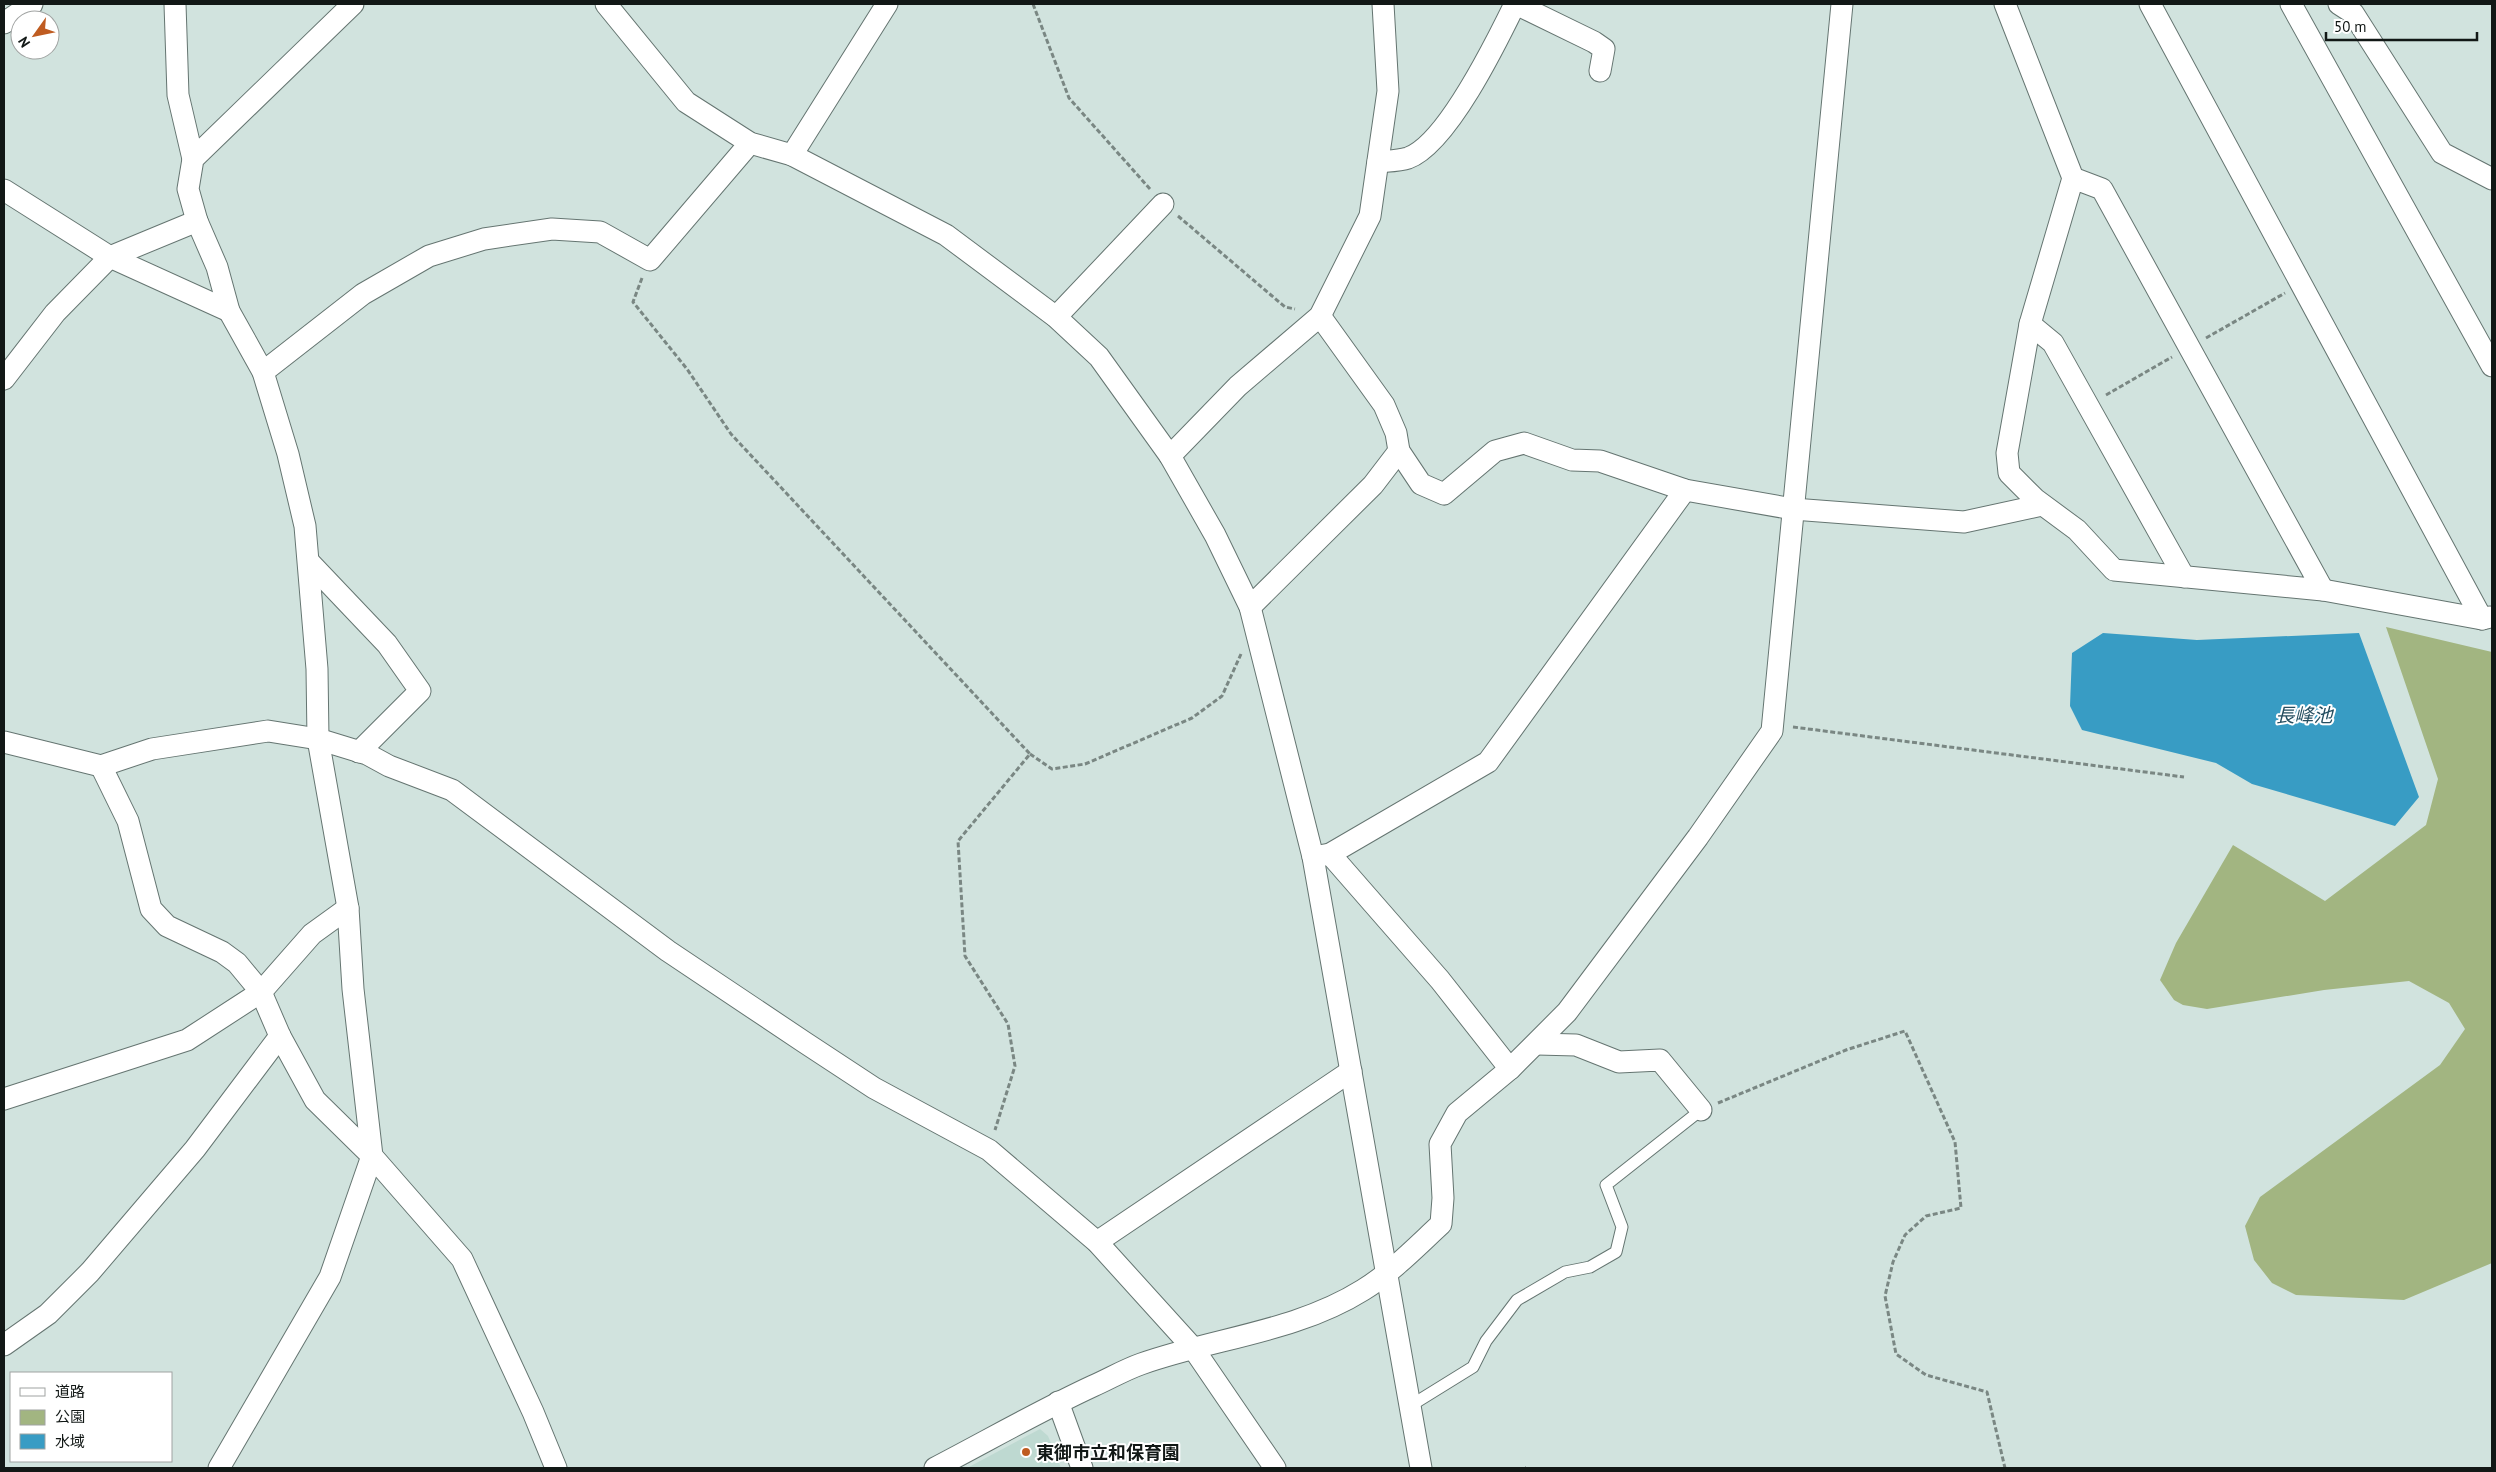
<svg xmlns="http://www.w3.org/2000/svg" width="2496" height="1472" font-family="'PT Sans','Noto Sans JP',sans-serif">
<rect width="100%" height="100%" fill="#d1e3de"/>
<path fill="#bed9d1" d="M1040,1429L1048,1436L1061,1468H967Z"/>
<path fill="#a2b581" d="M2386,627L2492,652V1263L2404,1300L2296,1295L2272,1283L2254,1260L2245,1226L2260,1197L2440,1065L2465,1029L2449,1003L2409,981L2324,990L2207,1009L2183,1005L2174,1000L2160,980L2176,943L2233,845L2325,901L2426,825L2438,779Z"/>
<path fill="#389cc4" d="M2103,633L2197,640L2359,633L2419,797L2395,826L2252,784L2216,763L2082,730L2070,706L2072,653Z"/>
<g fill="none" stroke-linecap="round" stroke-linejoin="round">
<g stroke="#657571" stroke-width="13">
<path id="service" d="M1410,1406L1473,1367L1486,1341L1517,1300L1565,1272L1590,1267L1616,1252L1622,1227L1606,1185L1701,1110"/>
</g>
<g stroke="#657571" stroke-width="23">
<g id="minor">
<path d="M175,4L178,95L193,159"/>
<path d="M606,4L686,102L750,143L792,155L946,235L1056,317L1099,357L1170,456L1215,535L1250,607L1313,857L1421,1468"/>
<path d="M1516,4L1594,42L1604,49L1600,71"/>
<path d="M2005,4L2073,178L2030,324L2007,453L2009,473L2035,499L2077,530L2114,570L2323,590L2102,189L2073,178"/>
<path d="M2150,4L2482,619"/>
<path d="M2291,4L2492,366"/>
<path d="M2339,4L2353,13L2442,153L2492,179"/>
<path d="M4,23L32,4"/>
<path d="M792,155L887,4"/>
<path d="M1378,162C1387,161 1399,161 1408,158C1447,144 1497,41 1515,4"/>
<path d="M4,190L110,257L229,311"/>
<path d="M1320,316L1384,405L1396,433L1399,451L1421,484L1444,494L1495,451L1524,443L1572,460L1600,461L1685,490L1793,509L1964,522L2042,505"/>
<path d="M1056,317L1163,204"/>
<path d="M2030,324L2053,343L2184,577"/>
<path d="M263,372L363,294L429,256L484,239L552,229L600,232L650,260L750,143"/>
<path d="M4,379L55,313L110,257L197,221"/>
<path d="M1170,456L1238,386L1320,316L1370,216L1388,91L1383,4"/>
<path d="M310,563L387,644L420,691L359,752"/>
<path d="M2323,590L2482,619L2490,617"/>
<path d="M1250,607L1373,485L1399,451"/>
<path d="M4,742L101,766L152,749L268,731L318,739L367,754L389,766L452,790L668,951L804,1042L874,1088L989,1150L1097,1242L1193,1348L1275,1468"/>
<path d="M101,766L128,821L151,909L167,926L222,952L237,963L261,992L280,1036L315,1100L372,1156L462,1259L533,1412L556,1468"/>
<path d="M1330,854L1440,980L1510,1069"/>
<path d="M1313,857L1330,854L1488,762L1685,490"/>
<path d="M1537,1044L1576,1045L1619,1062L1660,1060L1701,1110"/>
<path d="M4,1099L187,1040L261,992L312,934L348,908"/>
<path d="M1097,1242L1351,1071"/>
<path d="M4,1345L48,1314L90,1272L195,1149L280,1036"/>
<path d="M1058,1402L1082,1468"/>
<path d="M219,1468L330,1277L372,1156L353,989L348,908L318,739L317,669L305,526L288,454L263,372L229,311L217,267L197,221L188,189L193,159L353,4"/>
<path d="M935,1468C987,1441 1039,1411 1093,1386C1109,1379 1124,1370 1141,1364C1214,1338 1296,1332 1363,1290C1392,1272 1416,1247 1441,1224L1443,1198L1440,1144L1457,1113L1510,1069L1567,1012L1698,837L1772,731L1842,4"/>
</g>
</g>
<g stroke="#7a8783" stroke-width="3" stroke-dasharray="5 2.5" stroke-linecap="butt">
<path d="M1033,4L1069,98L1150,189"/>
<path d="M1178,216L1285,307L1295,309"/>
<path d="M642,278L633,302L687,369L731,434L1030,754L958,841L965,956L1008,1024L1015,1066L995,1130"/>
<path d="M2206,338L2285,293"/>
<path d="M2106,395L2172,357"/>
<path d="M1793,727L2184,777"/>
<path d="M1030,754L1052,769L1085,764L1192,718L1222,696L1241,654"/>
<path d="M1718,1103L1846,1050L1905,1031L1955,1142L1961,1208L1926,1216L1905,1235L1893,1262L1885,1296L1896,1354L1926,1375L1987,1392L2005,1468"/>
<path d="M1525,1468H1526"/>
</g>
<use href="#service" stroke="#fff" stroke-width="11"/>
<use href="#minor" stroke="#fff" stroke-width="21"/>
</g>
<circle fill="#bf5c21" stroke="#fff" stroke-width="2" cx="1026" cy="1452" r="5"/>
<g text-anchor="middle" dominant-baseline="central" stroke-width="4" stroke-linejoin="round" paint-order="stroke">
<g font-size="18" font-weight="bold" fill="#121816" stroke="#fff" text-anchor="start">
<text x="1036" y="1452">東御市立和保育園</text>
</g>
<g font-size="19" font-style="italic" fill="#264f61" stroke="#fff">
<text x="2304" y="715">長峰池</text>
</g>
</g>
<rect width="2496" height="1472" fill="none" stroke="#121816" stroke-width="10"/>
<rect x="10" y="1372" width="162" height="90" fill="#ffffff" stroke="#a0a3a2"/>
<rect x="20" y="1388" width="25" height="8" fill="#ffffff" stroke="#a0a3a2"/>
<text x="55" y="1397" font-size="15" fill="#121816">道路</text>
<rect x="20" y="1410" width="25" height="15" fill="#a2b581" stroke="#a0a3a2"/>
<text x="55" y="1422" font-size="15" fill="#121816">公園</text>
<rect x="20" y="1434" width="25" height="15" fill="#389cc4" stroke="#a0a3a2"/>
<text x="55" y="1447" font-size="15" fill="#121816">水域</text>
<g transform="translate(35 35) rotate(237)"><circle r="24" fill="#ffffff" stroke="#a0a3a2"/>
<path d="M0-4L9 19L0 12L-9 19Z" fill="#bf5c21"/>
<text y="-8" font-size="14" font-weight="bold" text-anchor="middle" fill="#121816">N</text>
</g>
<path d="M2326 32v8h151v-8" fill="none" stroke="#121816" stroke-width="2.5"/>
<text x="2334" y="32" font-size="15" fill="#121816" stroke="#ffffff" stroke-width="4" paint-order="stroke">50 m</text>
</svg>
